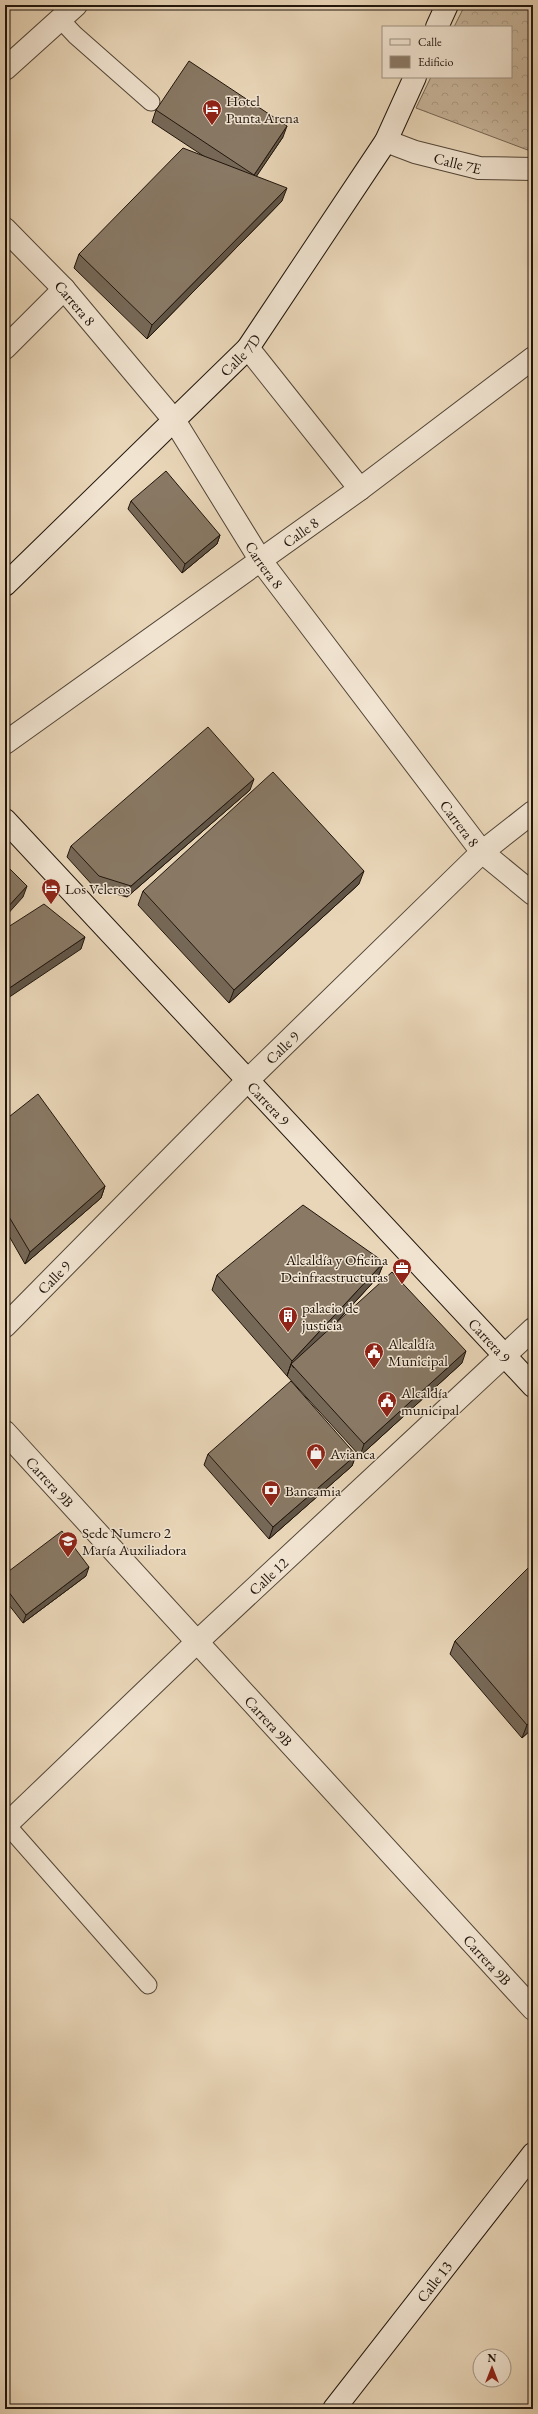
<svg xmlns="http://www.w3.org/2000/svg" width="538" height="2414" font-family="'EB Garamond',serif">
<defs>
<pattern id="forest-crowns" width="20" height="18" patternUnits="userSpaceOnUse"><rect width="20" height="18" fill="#c7b59b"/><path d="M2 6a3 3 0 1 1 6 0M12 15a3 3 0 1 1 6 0" fill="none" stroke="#ab9b84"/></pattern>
</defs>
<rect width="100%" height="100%" fill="#e9d6b8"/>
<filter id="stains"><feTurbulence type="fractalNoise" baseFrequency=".005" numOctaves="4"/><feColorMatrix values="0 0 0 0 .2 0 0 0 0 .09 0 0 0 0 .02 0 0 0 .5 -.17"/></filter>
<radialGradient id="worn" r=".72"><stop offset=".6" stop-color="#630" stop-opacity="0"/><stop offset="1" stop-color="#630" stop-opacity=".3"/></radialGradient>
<path fill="url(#forest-crowns)" stroke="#746554" d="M465,5H533V152L416,108L431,77H511V27H454Z"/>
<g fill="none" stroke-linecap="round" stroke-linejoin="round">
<g stroke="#524537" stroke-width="19">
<g id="lane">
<path d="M60,19L75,35L151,102"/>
<path d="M6,1824L148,1985"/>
</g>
</g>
<g stroke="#524537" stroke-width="24">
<g id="street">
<path d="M5,69L76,5"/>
<path id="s1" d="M386,141L415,152L479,168L533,169"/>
<path id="s2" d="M5,229L64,289L174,420L261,561L482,852L533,894"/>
<path d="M5,348L64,289"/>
<path d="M248,348L360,489"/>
<path id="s3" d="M5,743L360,489L533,358"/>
<path id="s4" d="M5,1326L248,1080L482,852L533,812"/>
<path id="s5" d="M5,1432L533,2009"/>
<path id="s6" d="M5,1826L197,1642L533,1329"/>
</g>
</g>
<g stroke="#20150c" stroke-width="24">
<g id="secondary">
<path d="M437,27L447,5"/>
<path id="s7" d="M5,585L248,348L386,141L415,77"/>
<path id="s8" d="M5,820L533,1386"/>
<path id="s9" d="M334,2409L533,2154"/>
</g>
</g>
<use href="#lane" stroke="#f1e4d1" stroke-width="17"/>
<use href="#street" stroke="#f1e4d1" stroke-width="22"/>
<use href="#secondary" stroke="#f1e4d1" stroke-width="22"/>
</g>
<g fill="#766857" stroke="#20150c">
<path d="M156,110L283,137L256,176L282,201L147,339L74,268L79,254L205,157L152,122Z"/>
<path d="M131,501L220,535L217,544L182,573L128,509Z"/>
<path d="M250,790L127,897L95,888L67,857L71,846Z"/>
<path d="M359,884L229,1003L138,905L143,891Z"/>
<path d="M5,1120L105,1186L101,1198L25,1264L5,1229Z"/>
<path d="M384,1262L378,1277L334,1325L462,1363L360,1456L287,1376L212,1290L217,1275Z"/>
<path d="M208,1454L356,1455L352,1466L269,1539L204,1465Z"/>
<path d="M5,1574L86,1576L23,1623L5,1600Z"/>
<path d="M455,1641L533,1728L522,1738L450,1654Z"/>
</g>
<g fill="#605547" stroke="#20150c">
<path d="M287,126L283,137L250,186L254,175Z"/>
<path d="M287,188L282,201L147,339L152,325Z"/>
<path d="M220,535L217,544L182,573L185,564Z"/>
<path d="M254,779L250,790L127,897L131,886Z"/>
<path d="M364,871L359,884L229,1003L234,990Z"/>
<path d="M27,886L23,897L5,917V910Z"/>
<path d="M85,937L81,949L5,1000V991Z"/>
<path d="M105,1186L101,1198L25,1264L30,1252Z"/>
<path d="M384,1262L378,1277L294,1368L291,1364L287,1376L292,1361Z"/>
<path d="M466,1351L462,1363L360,1456L364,1444Z"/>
<path d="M356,1455L352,1466L269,1539L273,1527Z"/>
<path d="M89,1567L86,1576L23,1623L26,1615Z"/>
<path d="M533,1719V1728L522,1738L527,1725Z"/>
</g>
<g fill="#897965" stroke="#20150c">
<path d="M189,61L287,126L254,175L156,110Z"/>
<path d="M183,148L287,188L152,325L79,254Z"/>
<path d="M166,471L220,535L185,564L131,501Z"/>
<path d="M208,727L254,779L131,886L99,876L71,846Z"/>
<path d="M273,772L364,871L234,990L143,891Z"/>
<path d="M5,864L27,886L5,910Z"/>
<path d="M44,904L85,937L5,991V929Z"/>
<path d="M38,1094L105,1186L30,1252L5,1210V1120Z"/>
<path d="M303,1205L384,1262L292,1361L217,1275Z"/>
<path d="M392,1272L466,1351L364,1444L291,1364Z"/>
<path d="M291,1381L356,1455L273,1527L208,1454Z"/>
<path d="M62,1531L89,1567L26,1615L5,1587V1574Z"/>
<path d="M533,1563V1719L527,1725L455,1641Z"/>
</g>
<defs>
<g id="hotel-pin" transform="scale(1)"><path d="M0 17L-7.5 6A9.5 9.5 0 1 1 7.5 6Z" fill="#8f2418" stroke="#f1e4d1"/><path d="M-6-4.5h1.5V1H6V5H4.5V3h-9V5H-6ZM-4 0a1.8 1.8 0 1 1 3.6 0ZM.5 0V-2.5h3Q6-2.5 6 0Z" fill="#fff"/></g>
<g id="office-pin" transform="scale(1)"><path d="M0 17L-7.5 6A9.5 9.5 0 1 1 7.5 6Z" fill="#8f2418" stroke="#f1e4d1"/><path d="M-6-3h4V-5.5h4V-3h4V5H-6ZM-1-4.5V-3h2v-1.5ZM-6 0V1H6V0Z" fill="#fff"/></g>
<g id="building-pin" transform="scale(1)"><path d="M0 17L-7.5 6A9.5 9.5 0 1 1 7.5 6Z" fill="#8f2418" stroke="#f1e4d1"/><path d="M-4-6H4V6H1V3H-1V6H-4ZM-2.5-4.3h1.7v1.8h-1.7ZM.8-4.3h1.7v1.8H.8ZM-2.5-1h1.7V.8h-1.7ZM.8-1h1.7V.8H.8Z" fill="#fff"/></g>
<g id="civic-pin" transform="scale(1)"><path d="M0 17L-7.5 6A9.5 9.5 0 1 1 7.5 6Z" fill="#8f2418" stroke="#f1e4d1"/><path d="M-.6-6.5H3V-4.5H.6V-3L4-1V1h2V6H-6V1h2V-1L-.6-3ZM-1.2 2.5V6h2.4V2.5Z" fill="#fff"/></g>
<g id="shop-pin" transform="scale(1)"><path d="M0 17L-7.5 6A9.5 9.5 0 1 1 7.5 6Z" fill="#8f2418" stroke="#f1e4d1"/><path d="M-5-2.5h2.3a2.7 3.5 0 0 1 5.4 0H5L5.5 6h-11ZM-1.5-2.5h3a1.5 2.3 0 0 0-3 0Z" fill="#fff"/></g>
<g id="bank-pin" transform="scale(1)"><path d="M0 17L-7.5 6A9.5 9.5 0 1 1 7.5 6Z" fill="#8f2418" stroke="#f1e4d1"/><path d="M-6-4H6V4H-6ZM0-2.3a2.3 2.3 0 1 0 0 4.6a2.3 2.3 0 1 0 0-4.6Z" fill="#fff"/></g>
<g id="school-pin" transform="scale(1)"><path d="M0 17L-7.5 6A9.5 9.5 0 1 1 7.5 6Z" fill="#8f2418" stroke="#f1e4d1"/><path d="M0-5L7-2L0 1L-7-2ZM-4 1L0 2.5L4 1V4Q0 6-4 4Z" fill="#fff"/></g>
</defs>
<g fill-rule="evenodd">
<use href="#hotel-pin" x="212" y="109"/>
<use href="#hotel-pin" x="51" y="888"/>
<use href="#office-pin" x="402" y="1268"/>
<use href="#building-pin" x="288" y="1316"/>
<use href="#civic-pin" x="374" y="1352"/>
<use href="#civic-pin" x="387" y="1401"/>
<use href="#shop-pin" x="316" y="1453"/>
<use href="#bank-pin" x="271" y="1490"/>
<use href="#school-pin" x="68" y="1541"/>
</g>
<g text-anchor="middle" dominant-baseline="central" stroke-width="3" stroke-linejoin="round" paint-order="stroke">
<g font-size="15" fill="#20150c" stroke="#f1e4d1" text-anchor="start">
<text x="226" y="100">Hotel<tspan x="226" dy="17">Punta Arena</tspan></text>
<text x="65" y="888">Los Veleros</text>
<text x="388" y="1259" text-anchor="end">Alcaldía y Oficina<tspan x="388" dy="17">Deinfraestructuras</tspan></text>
<text x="302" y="1307">palacio de<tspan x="302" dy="17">justicia</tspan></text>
<text x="388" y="1343">Alcaldía<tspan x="388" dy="17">Municipal</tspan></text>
<text x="401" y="1392">Alcaldía<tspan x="401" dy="17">municipal</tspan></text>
<text x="330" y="1453">Avianca</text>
<text x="285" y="1490">Bancamia</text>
<text x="82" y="1532">Sede Numero 2<tspan x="82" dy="17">María Auxiliadora</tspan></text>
</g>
<g font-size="15" fill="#20150c" stroke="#f1e4d1">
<text stroke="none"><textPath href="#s1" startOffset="75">Calle 7E</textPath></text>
<text stroke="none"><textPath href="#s2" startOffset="102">Carrera 8</textPath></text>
<text stroke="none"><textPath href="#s7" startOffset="329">Calle 7D</textPath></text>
<text stroke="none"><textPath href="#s3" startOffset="363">Calle 8</textPath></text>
<text stroke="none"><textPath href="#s2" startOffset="426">Carrera 8</textPath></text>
<text stroke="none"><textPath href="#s2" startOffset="750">Carrera 8</textPath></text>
<text stroke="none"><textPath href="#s4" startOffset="393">Calle 9</textPath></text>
<text stroke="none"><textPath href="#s8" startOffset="387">Carrera 9</textPath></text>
<text stroke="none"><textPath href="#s4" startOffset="69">Calle 9</textPath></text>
<text stroke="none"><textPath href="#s8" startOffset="711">Carrera 9</textPath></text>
<text stroke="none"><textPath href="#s5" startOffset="67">Carrera 9B</textPath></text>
<text stroke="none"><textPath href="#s6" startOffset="363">Calle 12</textPath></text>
<text stroke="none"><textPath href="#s5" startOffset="391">Carrera 9B</textPath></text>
<text stroke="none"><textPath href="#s5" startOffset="715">Carrera 9B</textPath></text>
<text stroke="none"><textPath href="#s9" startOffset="162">Calle 13</textPath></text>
</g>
</g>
<rect width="538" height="2414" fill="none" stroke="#e9d6b8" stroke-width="20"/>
<rect x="6" y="6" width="526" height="2402" fill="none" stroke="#20150c" stroke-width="2"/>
<rect x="10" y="10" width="518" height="2394" fill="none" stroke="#20150c"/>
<rect x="382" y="26" width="130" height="52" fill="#f1e4d1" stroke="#9d9182"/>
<rect x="390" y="39" width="20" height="6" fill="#f1e4d1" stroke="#9d9182"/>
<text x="418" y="46" font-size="12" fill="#20150c">Calle</text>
<rect x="390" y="56" width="20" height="12" fill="#897965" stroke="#9d9182"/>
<text x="418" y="66" font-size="12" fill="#20150c">Edificio</text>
<g transform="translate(492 2368)"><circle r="19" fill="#f1e4d1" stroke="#9d9182"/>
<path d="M0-3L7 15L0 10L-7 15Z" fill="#8f2418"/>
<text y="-6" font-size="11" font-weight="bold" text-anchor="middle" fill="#20150c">N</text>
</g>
<rect width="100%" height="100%" filter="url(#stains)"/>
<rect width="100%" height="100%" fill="url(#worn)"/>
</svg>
